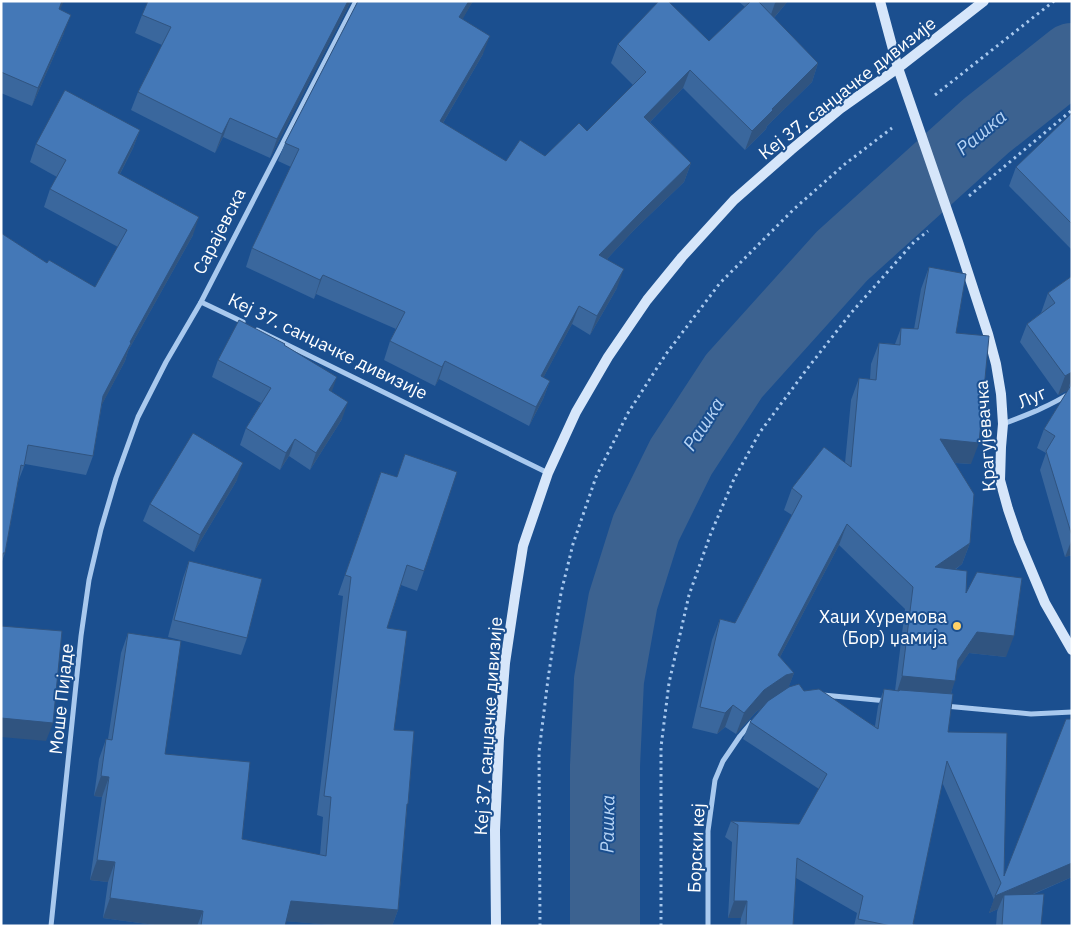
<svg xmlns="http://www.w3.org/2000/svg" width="1073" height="927" font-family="'IBM Plex Sans',sans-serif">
<rect width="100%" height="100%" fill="#1b4f8f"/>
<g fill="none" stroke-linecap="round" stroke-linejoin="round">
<path stroke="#3c6290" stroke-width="70" d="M605,926V766L609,680L623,601L646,528L681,457L734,376L842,256L986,126L1072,58"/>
<g stroke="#a9c9ee" stroke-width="3" stroke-dasharray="2.5 4" stroke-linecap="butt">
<path d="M935,95L1054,1"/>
<path d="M969,196L1072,110"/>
<path d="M540,926L539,752L548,679L561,593L573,544L596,477L628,413L666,354L720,283L794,209L845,164L892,128"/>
<path d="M661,926V747L669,683L689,595L711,533L734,479L760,432L807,369L851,313L914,242L928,231"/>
</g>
<g stroke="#a9c9ee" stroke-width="5">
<path d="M201,302L243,322"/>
<path d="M257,330L548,473"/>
<path d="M1003,424C1027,415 1050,406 1072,392"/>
<path d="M823,695L887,701"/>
<path d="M945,706L1031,714L1072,712"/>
<path d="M51,926L81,636L89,580L101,529L116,478L138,417L166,362L201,302L356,1"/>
<path d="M708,926V831L715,780L723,761L740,736L751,723"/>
</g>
<g stroke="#d6e6fa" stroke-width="10">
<path d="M880,1L898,68L958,242L988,334L996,364L1001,394L1003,424L1001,447L1000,480L1008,509L1019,541L1045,603L1072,650"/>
<path d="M496,926L495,830L499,738L505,663L515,596L523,546L548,473L576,412L608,357L647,300L682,257L734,200L791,150L840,109L898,68L984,1"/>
</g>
</g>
<g fill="#3a679d" fill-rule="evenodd">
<path d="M1,1L60,10L64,33L32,106L1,93Z"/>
<path d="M351,1L270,158L223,137L215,153L131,110L138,92L162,45L135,33L142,15Z"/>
<path d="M358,1H473L462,19L483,54L443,123L506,161L545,156L587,131L633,85L611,63L618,44L709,41L745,7L738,1H788L774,18L818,63L812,82L767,126L766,129L745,150L683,88L650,122L691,163L684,182L635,229L607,259L617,288L590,335L572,324L543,378L550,381L543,399L529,426L439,379L435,386L384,360L390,341L396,329L316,294L314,299L246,267L252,248L291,167L278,161L285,143Z"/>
<path d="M1072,113V250L1009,186L1016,167Z"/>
<path d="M140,130L133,148L120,174L193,235L128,351L125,361L102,404L93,456L86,475L25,464L18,482L5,553L1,564V233L47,263L95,287L118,247L44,207L50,189L57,177L30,162L36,144Z"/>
<path d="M929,267L956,333L971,464L955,463L970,543L962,564L955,570L966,593L1006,657L969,653L956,671L951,694L948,732L1004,876L1072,877L1032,895L1041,926H996L997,912L998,909L989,913L994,900L942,782L913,924L917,926H854L857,913L796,878L793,926H740L741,918H728L732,842L725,837L731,821L799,824L819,789L743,739L750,722L763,707L756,712L736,734L725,727L717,734L692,728L712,640L720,619L735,623L792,515L784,510L792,488L845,463L851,400L859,378L870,379L871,364L879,343L895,344L901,328L914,329L921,289ZM839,545L905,609L895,691L884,689L878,706L875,726L804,691L788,688L794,673L780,657Z"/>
<path d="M1072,276V555L1065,557L1040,470L1046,453L1037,448L1044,429L1068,390L1058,395L1020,342L1027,324L1041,313L1048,293Z"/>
<path d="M284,345L332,392L342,419L310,470L289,456L280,470L240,445L246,428L261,403L212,377L218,360Z"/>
<path d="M405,454L424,571L417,591L401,585L387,628L394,730L407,808L398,910L392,926H345L286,921L285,926H162L103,918L108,882L90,880L102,797L94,796L99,759L106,739H108L121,653L128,633L165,754L242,839L320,855L323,817L317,815L343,596L338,595L381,472L397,477Z"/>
<path d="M237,480L194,552L143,521L150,504Z"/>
<path d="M189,561L247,638L241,655L168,637L183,578Z"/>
</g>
<g fill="#305480">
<path d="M62,1H64L52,28L59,9Z"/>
<path d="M348,1H351L270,158L277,139Z"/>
<path d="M469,1H473L453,36L459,17Z"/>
<path d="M777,1H788L767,26L775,3Z"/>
<path d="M71,15L64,33L32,106L38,88Z"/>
<path d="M490,36L483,54L433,140L440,121Z"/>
<path d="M818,63L812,82L767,126L766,129L745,150L752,131L772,109Z"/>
<path d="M690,70L683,88L637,135L644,117Z"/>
<path d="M230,118L223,137L215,153L222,134Z"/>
<path d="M140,130L133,148L111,191L118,173Z"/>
<path d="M691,163L684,182L635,229L593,274L599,255L642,211Z"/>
<path d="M199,217L193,235L128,351L125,361L97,414L103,396L130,342Z"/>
<path d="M624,269L617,288L590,335L597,316Z"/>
<path d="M323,275L316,294L314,299L320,280Z"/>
<path d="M579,306L572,324L534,395L541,376Z"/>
<path d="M445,361L439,379L435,386L442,367Z"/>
<path d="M1072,372V387L1070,383L1068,390L1058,395L1065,376Z"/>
<path d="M337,377L331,394L329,390Z"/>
<path d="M550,381L543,399L529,426L536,407Z"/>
<path d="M348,402L342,419L310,470L316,453Z"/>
<path d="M295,439L289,456L280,470L286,453Z"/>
<path d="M940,439L979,443L971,464L932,461Z"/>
<path d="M243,463L237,480L194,552L200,535Z"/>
<path d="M847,524L839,545L770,676L778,655Z"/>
<path d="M1072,539V555L1065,557Z"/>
<path d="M970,543L962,564L928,589L935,567Z"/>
<path d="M977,632L1014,636L1006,657L969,653L950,681H955L948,702L895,698L902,676L958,660Z"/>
<path d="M794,673L786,694L779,696L756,712L736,734L744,713L764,690L786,675Z"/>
<path d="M733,705L725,727L717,734L725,713Z"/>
<path d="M1,718L53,723L46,741L1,737Z"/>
<path d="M101,776L109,777L102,797L94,796Z"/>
<path d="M97,860L115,862L108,882L90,880Z"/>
<path d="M1072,863V877L1003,907L1004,895L998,909L989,913L995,896Z"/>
<path d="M110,898L203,911L197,926H162L103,918Z"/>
<path d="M291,901L398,910L392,926H345L283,921Z"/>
<path d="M734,901H747L741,918H728Z"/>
</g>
<g fill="#4478b7" stroke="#305480">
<path d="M1,1H62L59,9L71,15L38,88L1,72Z"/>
<path d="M148,1H348L277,139L230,118L222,134L138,92L171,27L142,15Z"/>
<path d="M358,1H469L459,17L490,36L440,121L506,161L520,140L545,156L579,123L587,131L646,72L618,44L659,1H668L709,41L751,1H758L818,63L772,109L773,110L752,131L690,70L644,117L691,163L642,211L599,255L624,269L597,316L579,306L541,376L550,381L536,407L445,361L442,367L390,341L405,312L323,275L320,280L252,248L299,149L285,143Z"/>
<path d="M65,90L140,130L118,173L199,217L130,342L131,343L103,396L93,456L28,445L24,466L21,465L5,553H3L1,562V233L47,263L49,260L95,287L127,230L50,189L66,160L36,144Z"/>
<path d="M1072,113V224L1016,167Z"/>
<path d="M929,267L966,274L956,333L989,336L979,443L940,439L974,494L970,543L935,567L967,571L966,593L977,572L1022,578L1014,636L977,632L958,660L955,681L902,676L913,587L847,524L778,655L794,673L786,675L764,690L744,713L733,705L725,713L700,707L720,619L735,623L802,496L792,488L824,447L851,467L859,378L876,380L879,343L900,345L901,328L918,329Z"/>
<path d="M1072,276V372L1065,376L1027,324L1055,303L1048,293Z"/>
<path d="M239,320L285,344L284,345L337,377L329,390L348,402L316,453L295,439L286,453L246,428L271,388L218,360Z"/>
<path d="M1072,382V536L1046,451L1055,436L1044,429L1071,385L1070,383Z"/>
<path d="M193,433L243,463L200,535L150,504Z"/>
<path d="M405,454L457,472L424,571L407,565L387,628L407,631L394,730L414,731L408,804H407L398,910L291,901L285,926H201L203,911L110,898L115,862L97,860L109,777L101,776L106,739L112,740L128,633L181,641L165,754L250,762L242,839L326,856L331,797L324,796L351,577L345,575L381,472L397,477Z"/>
<path d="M189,561L262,579L247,638L174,620Z"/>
<path d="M1,626L62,631L53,723L1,718Z"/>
<path d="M799,684L804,691L819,689L878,729L884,689L899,691L900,690L953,694L948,732L1007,733L1004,876L1066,719H1072V863L995,896L1001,883L947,761L913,924L917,926H891L858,919L863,896L797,858L793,926H746L747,901H734L738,825L731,821L799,824L827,774L750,722L768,701L789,687Z"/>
<path d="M1044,894L1041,926H1002L1004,895Z"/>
</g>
<circle fill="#ffd166" stroke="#1b4f8f" stroke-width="2" cx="957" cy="626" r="5"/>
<g text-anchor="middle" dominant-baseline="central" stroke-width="4" stroke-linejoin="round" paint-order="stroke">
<g font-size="18" fill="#fff" stroke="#1b4f8f">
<text transform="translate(847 88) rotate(-38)">Кеј 37. санџачке дивизије</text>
<text transform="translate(219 231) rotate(-63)">Сарајевска</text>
<text transform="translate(328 346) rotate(26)">Кеј 37. санџачке дивизије</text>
<text transform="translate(1032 397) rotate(-24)">Луг</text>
<text transform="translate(985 436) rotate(-94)">Крагујевачка</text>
<text transform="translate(61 699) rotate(-84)">Моше Пијаде</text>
<text transform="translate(488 726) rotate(-86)">Кеј 37. санџачке дивизије</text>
<text transform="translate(696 848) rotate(-87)">Борски кеј</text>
</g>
<g font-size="18" fill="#fff" stroke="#1b4f8f" text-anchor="end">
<text x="947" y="616">Хаџи Хуремова<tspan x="947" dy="21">(Бор) џамија</tspan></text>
</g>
<g font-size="19" font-style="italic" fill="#b5d3f5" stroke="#1b4f8f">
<text transform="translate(981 132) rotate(-40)">Рашка</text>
<text transform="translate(703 424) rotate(-57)">Рашка</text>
<text transform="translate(607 824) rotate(-89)">Рашка</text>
</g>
</g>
<rect width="1073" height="927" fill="none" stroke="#ffffff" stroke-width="5"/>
</svg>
